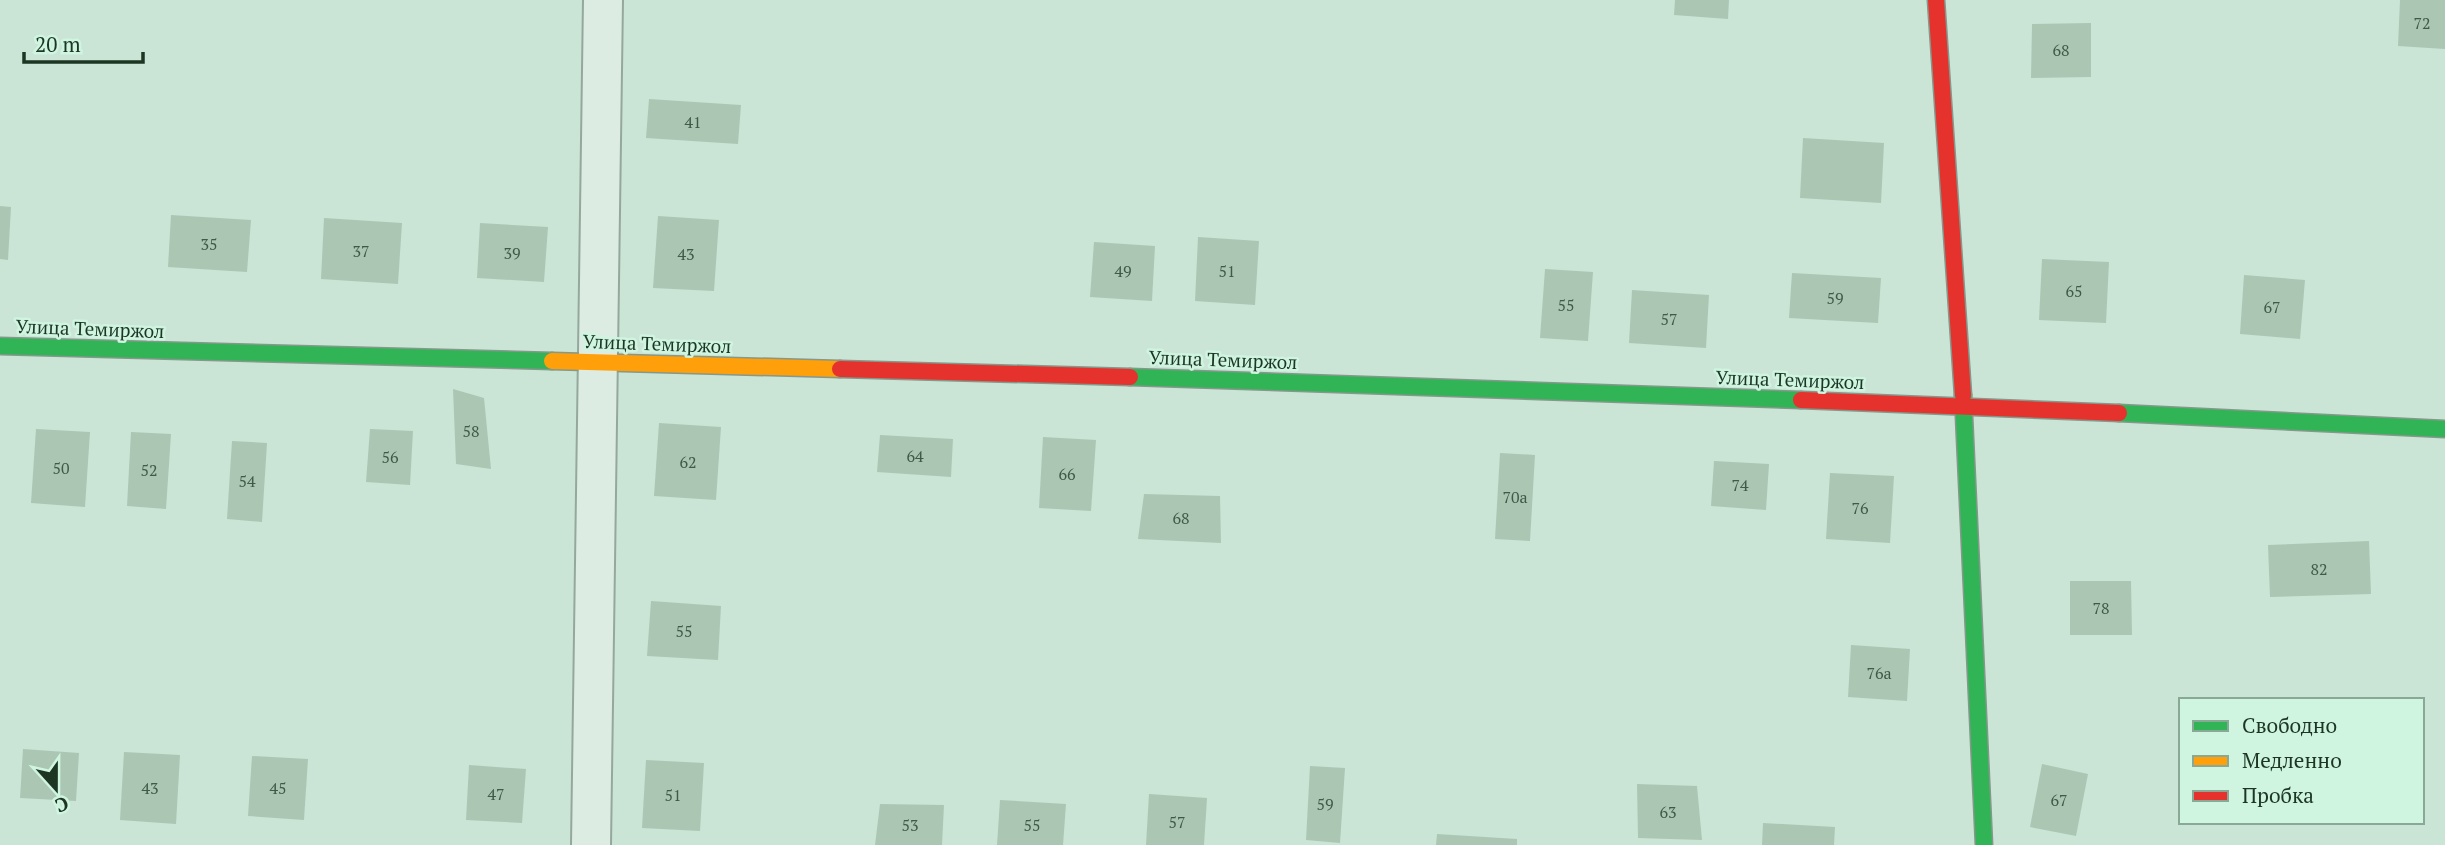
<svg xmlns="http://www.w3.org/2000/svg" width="2445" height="845" font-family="'PT Serif',serif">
<rect width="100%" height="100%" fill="#cae4d6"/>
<g fill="#abc7b3">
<path d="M1675,0H1729L1728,19L1674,15Z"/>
<path d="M2400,0H2445V49L2398,46Z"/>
<path d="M2091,23V77L2031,78L2032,24Z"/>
<path d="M649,99L741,105L738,144L646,138Z"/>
<path d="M1803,138L1884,143L1881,203L1800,198Z"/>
<path d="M0,206L11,207L8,260L0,259Z"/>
<path d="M171,215L251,220L247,272L168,267Z"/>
<path d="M658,216L719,220L714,291L653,288Z"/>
<path d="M324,218L402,223L398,284L321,279Z"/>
<path d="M480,223L548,227L544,282L477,278Z"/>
<path d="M1198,237L1259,241L1255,305L1195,301Z"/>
<path d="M1094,242L1155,246L1152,301L1090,297Z"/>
<path d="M2042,259L2109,262L2106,323L2039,320Z"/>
<path d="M1545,269L1593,272L1588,341L1540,338Z"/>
<path d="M1792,273L1881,278L1878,323L1789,318Z"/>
<path d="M2244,275L2305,280L2300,339L2240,334Z"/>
<path d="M1632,290L1709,295L1706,348L1629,343Z"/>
<path d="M453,389L484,398L491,469L456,464Z"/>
<path d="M659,423L721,427L716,500L654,496Z"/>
<path d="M36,429L90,432L85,507L31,503Z"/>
<path d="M370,429L413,431L410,485L366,482Z"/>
<path d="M131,432L171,434L166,509L127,506Z"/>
<path d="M880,435L953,439L951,477L877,472Z"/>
<path d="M1043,437L1096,440L1091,511L1039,508Z"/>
<path d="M232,441L267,443L262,522L227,519Z"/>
<path d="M1500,453L1535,455L1530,541L1495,539Z"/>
<path d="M1714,461L1769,464L1766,510L1711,506Z"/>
<path d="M1830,473L1894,476L1890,543L1826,539Z"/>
<path d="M1144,494L1220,496L1221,543L1138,539Z"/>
<path d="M2369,541L2371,594L2270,597L2268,545Z"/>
<path d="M2070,581H2131L2132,635H2070Z"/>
<path d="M651,601L721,606L718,660L647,656Z"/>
<path d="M1851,645L1910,649L1907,701L1848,697Z"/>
<path d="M23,749L79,753L76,801L20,798Z"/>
<path d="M124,752L180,755L176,824L120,820Z"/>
<path d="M252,756L308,759L304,820L248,816Z"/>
<path d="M646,760L704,763L700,831L642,828Z"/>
<path d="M2042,764L2088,774L2076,836L2030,827Z"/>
<path d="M469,765L526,769L522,823L466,820Z"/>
<path d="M1310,766L1345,768L1340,843L1306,840Z"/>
<path d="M1637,784L1697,786L1702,840L1638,838Z"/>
<path d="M1149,794L1207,798L1204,845H1146Z"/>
<path d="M1000,800L1066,804L1063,845H997Z"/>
<path d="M880,804L944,805L942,845H875Z"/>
<path d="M1763,823L1835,827L1834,845H1762Z"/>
<path d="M1437,834L1517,839V845H1436Z"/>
</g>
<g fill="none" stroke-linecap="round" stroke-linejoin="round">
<g stroke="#94a99c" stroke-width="42">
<path id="street" d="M591,845L603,0"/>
</g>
<g stroke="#84988b" stroke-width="19">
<g id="fast">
<path d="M0,346L552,361"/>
<path d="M1130,377L1801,400"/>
<path d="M1963,395L1984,845"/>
<path d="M2119,413L2445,429"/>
</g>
</g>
<g stroke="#84988b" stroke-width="19">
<path id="slow" d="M552,361L840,369"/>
</g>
<g stroke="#84988b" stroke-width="19">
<g id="jam">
<path d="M1936,0L1963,395"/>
<path d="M840,369L1130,377"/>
<path d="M1801,400L2119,413"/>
</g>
</g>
<use href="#street" stroke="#dcece3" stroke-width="38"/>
<use href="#fast" stroke="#30b455" stroke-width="16"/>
<use href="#slow" stroke="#ff9f0a" stroke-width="16"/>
<use href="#jam" stroke="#e5322d" stroke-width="16"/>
</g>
<g text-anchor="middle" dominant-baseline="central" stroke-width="5" stroke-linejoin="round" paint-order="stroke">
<g font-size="16" fill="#405a47">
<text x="2422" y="23">72</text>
<text x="2061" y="50">68</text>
<text x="693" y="122">41</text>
<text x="209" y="244">35</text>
<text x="361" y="251">37</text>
<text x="512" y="253">39</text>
<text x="686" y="254">43</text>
<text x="1123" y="271">49</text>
<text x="1227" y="271">51</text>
<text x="2074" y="291">65</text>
<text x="1835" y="298">59</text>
<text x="1566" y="305">55</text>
<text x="2272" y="307">67</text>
<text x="1669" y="319">57</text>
<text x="471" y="431">58</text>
<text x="915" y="456">64</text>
<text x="390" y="457">56</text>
<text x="688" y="462">62</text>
<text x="61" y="468">50</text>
<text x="149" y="470">52</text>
<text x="1067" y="474">66</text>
<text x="247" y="481">54</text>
<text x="1740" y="485">74</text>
<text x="1515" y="497">70а</text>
<text x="1860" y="508">76</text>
<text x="1181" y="518">68</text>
<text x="2319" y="569">82</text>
<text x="2101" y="608">78</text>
<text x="684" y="631">55</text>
<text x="1879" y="673">76а</text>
<text x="150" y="788">43</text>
<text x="278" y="788">45</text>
<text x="496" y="794">47</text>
<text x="673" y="795">51</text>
<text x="2059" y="800">67</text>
<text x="1325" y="804">59</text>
<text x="1668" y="812">63</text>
<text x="1177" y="822">57</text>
<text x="910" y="825">53</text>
<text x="1032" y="825">55</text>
</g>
<g font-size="19" fill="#1c3623" stroke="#cff5e1">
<text transform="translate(90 328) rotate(2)">Улица Темиржол</text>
<text transform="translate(657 343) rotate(2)">Улица Темиржол</text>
<text transform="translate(1223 359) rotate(2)">Улица Темиржол</text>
<text transform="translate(1790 379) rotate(2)">Улица Темиржол</text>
</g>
</g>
<rect x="2179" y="698" width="245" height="126" fill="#cff5e1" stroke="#87a995" stroke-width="2"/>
<rect x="2193" y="721" width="35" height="10" fill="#30b455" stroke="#87a995" stroke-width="2"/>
<text x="2242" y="733" font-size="21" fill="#1c3623">Свободно</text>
<rect x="2193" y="756" width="35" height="10" fill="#ff9f0a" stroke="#87a995" stroke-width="2"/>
<text x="2242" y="768" font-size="21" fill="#1c3623">Медленно</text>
<rect x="2193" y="791" width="35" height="10" fill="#e5322d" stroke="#87a995" stroke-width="2"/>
<text x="2242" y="803" font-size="21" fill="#1c3623">Пробка</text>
<g transform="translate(56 789) rotate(159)" stroke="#cff5e1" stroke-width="5" paint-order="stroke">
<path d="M0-5L12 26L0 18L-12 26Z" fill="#1c3623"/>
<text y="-10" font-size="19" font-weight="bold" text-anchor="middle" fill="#1c3623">С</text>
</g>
<path d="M24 52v10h119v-10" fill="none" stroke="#1c3623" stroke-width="3.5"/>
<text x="35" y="52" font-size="21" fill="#1c3623" stroke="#cff5e1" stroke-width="5" paint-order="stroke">20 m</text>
</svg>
